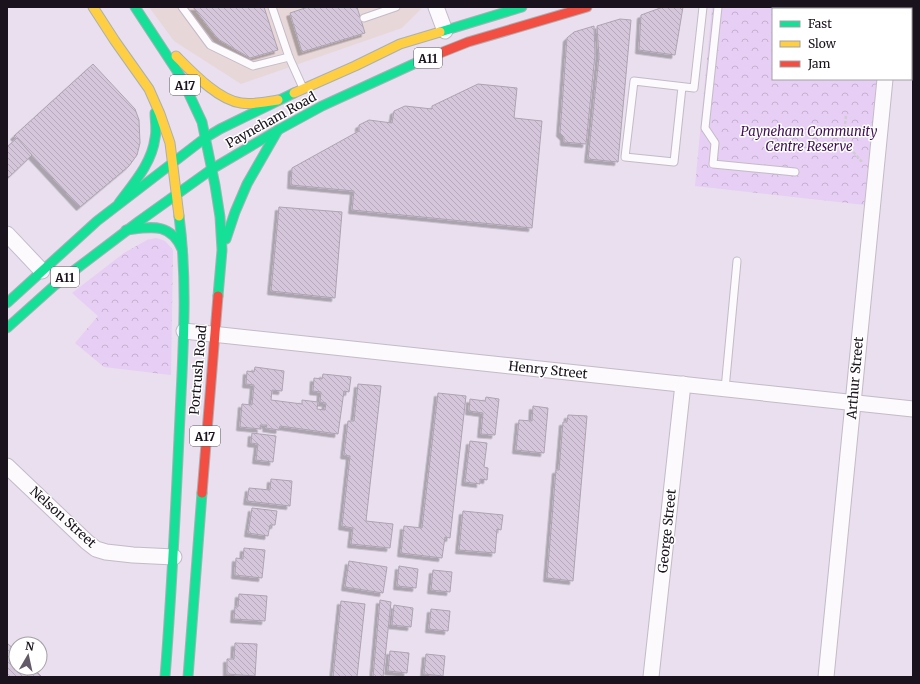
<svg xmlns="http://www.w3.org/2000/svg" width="920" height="684" font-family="Merriweather,serif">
<defs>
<pattern id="forest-crowns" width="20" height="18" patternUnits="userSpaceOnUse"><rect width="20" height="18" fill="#e7cef4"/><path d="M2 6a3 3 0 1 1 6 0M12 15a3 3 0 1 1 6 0" fill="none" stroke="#c6b0d1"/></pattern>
<pattern id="building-back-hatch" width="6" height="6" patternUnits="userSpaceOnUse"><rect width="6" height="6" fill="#d5c6dc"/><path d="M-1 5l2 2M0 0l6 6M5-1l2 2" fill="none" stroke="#b6a9bc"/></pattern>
<filter id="shadow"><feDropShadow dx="-3.5" dy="3.5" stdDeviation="0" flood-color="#0004"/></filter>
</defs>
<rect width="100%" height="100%" fill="#e9dfee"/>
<path fill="#e8d7d8" d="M149,7H423L402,28L241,84L174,41Z"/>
<g fill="url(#forest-crowns)">
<path d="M712,7H884L883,9H773V79H877L865,205L695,186Z"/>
<path d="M156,238L165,241L173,250L171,375L104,367L75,343L98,316L72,293L124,253L147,240Z"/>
</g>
<g fill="url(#building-back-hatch)" stroke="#aca4b0" filter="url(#shadow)">
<path d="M193,7H264L278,50L250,58L218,39Z"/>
<path d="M308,7H357L365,33L302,52L290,13Z"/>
<path d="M663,7H683L675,55L639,50L641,15Z"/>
<rect x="811" y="7" width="48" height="2"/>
<path d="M620,19L631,20L618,162L588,159L599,57L597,26Z"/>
<path d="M594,26L595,55L586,144L564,142V137L560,133L567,38L574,32Z"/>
<path d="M93,64L135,109L139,120L140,143L137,155L129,166L80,207L14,136Z"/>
<path d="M478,84L517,88L514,118L542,121L532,228L352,210L354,191L291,185L292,168L359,131V125L369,120L392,123L394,111L405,106L432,109V106Z"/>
<path d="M17,138L32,155L7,179V147Z"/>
<path d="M279,207L342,212L335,298L271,291Z"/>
<path d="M255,367L284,371L282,391L272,390L271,400L302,404V400L318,402L317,409L325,410L326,403L320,402L321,392L313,391L314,378L322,379L323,374L351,377L349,392L344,391L338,434L280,426L279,430L266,428L267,425H260L261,429L240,427L242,404L252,405L254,385L246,384L247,371L254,372Z"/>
<path d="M358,384L381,386L366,521L393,524L390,548L351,544L353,528L342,526L350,456L344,455L348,421H354Z"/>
<path d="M438,393L466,396L450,538L445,537L442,558L401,553L404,526L422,528Z"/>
<path d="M486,397L499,399L495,435L481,434L483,413L469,411L470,399L485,401Z"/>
<path d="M533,406L548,408L544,453L516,450L519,420L532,421Z"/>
<path d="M568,415L587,416L573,581L547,578L556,470H559L563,422H567Z"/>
<path d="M252,433L276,436L273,462L256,460L258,444L251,443Z"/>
<path d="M470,441L487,443L484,467L488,468L487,480L480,479V484L465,482Z"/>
<path d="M271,479L292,481L290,506L247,501L249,488L270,490Z"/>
<path d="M252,508L277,511L275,525H270L268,536L248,533Z"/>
<path d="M463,511L503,515L501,530L497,529L495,553L459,550Z"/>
<path d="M244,548L265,550L262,578L235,575L236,558L243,559Z"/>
<path d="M349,561L387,567L383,593L345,587Z"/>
<path d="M399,566L418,569L416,588L397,586Z"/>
<path d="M433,570L452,572L450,592L431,590Z"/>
<path d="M239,594L267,596L265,621L234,619L235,607H238Z"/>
<path d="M380,600L391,602L383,677H373Z"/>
<path d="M341,601L365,604L357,677H333Z"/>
<path d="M394,605L413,608L411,627L392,625Z"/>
<path d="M431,609L450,611L448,631L429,629Z"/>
<path d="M7,643L16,651V668H33L42,677H7Z"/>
<path d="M235,643L257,644L255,676L227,674V659H234Z"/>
<path d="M390,651L409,653L407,673L388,671Z"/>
<path d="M426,654L445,656L443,676L424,674Z"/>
</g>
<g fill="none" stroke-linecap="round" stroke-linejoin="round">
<g stroke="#c3bbc7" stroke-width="9">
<g id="lane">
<path d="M182,7L210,45L253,66L289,57L303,88"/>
<path d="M272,7L289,57"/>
<path d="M718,7L705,128L715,143L713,164L795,172"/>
<path d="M364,18L396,7"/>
<path d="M682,87L674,162L625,157L634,81L694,88L703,7"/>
<path d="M725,389L737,261"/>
</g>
</g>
<g stroke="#c3bbc7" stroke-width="17">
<g id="street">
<path d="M436,7L445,31"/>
<path d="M893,9V7"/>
<path d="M7,234L42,271"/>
<path d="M184,331L913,409"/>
<path d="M7,466L87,542L96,549L106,552L133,555L174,557"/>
<path d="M651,677L683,384"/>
<path d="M826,677L885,79"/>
</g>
</g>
<g stroke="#a9b0b5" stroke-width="11">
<g id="fast">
<path d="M135,7L181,77L202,122L215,185L220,217L222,250L218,296"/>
<path d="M440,32L522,7"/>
<path d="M119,203C133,184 152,163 155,138C157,130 155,121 155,113"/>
<path d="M126,230C151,227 170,222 182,249"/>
<path d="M226,239L235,212L247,184L278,130"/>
<path d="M7,303L97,221L205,138L220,129L294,93"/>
<path d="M7,328L55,285L138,222L212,169L278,130L322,106L420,61"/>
<path d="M165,677C172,590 176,503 180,416C183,350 188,282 179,216"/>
<path d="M188,677L202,493"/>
</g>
</g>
<g stroke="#a9b0b5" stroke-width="11">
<g id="slow">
<path d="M93,7L115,41L149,89L160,114L170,143L179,216"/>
<path d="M176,56C192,72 218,100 241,103C253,105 266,102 278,100"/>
<path d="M294,93L355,66L400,44L440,32"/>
</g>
</g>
<g stroke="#a9b0b5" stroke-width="11">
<g id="jam">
<path d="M420,61L468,42L587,7"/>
<path d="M202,493L218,296"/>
</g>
</g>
<path stroke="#d0cdd2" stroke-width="2.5" stroke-dasharray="3 2" stroke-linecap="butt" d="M846,116L843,140L862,162"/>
<use href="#lane" stroke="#fcfafc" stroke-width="7"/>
<use href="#street" stroke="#fcfafc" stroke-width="15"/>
<use href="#fast" stroke="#16e098" stroke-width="9"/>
<use href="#slow" stroke="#ffcf43" stroke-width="9"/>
<use href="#jam" stroke="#f24e42" stroke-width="9"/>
</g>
<g text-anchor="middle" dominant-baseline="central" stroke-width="3" stroke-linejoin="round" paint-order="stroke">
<g fill="#fff" stroke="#5f5a61" stroke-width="1">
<rect x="414" y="48" width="28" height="20" rx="3"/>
<rect x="170" y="75" width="30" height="20" rx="3"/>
<rect x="51" y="267" width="28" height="20" rx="3"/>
<rect x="190" y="426" width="30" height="20" rx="3"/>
</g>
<g font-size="12" font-weight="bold" fill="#1a131d">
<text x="428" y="58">A11</text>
<text x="185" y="85">A17</text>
<text x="65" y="277">A11</text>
<text x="205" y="436">A17</text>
</g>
<g font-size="13" fill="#1a131d" stroke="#fff">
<text transform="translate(271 120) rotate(-29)">Payneham Road</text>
<text transform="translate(198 370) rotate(-85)">Portrush Road</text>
<text transform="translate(548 370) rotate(6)">Henry Street</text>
<text transform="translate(855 378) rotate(-85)">Arthur Street</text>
<text transform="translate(63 517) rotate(42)">Nelson Street</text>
<text transform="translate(667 531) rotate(-84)">George Street</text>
</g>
<g font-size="13" font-style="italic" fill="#410f54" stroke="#fff">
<text x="809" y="131">Payneham Community<tspan x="809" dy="15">Centre Reserve</tspan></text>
</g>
</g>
<rect width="920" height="684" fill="none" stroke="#1a131d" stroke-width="16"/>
<rect x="772" y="8" width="140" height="72" fill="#ffffff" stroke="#a3a1a5"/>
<rect x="780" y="21" width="20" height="6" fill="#16e098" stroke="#a3a1a5"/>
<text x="808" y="28" font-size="12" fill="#1a131d">Fast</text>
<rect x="780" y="41" width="20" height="6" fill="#ffcf43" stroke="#a3a1a5"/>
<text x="808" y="48" font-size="12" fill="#1a131d">Slow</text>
<rect x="780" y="61" width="20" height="6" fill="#f24e42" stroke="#a3a1a5"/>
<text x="808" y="68" font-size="12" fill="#1a131d">Jam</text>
<g transform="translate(28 656) rotate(9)"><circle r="19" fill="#ffffff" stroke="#a3a1a5"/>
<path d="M0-3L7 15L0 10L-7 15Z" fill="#625a66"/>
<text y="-6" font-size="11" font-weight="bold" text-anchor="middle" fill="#1a131d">N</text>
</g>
</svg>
